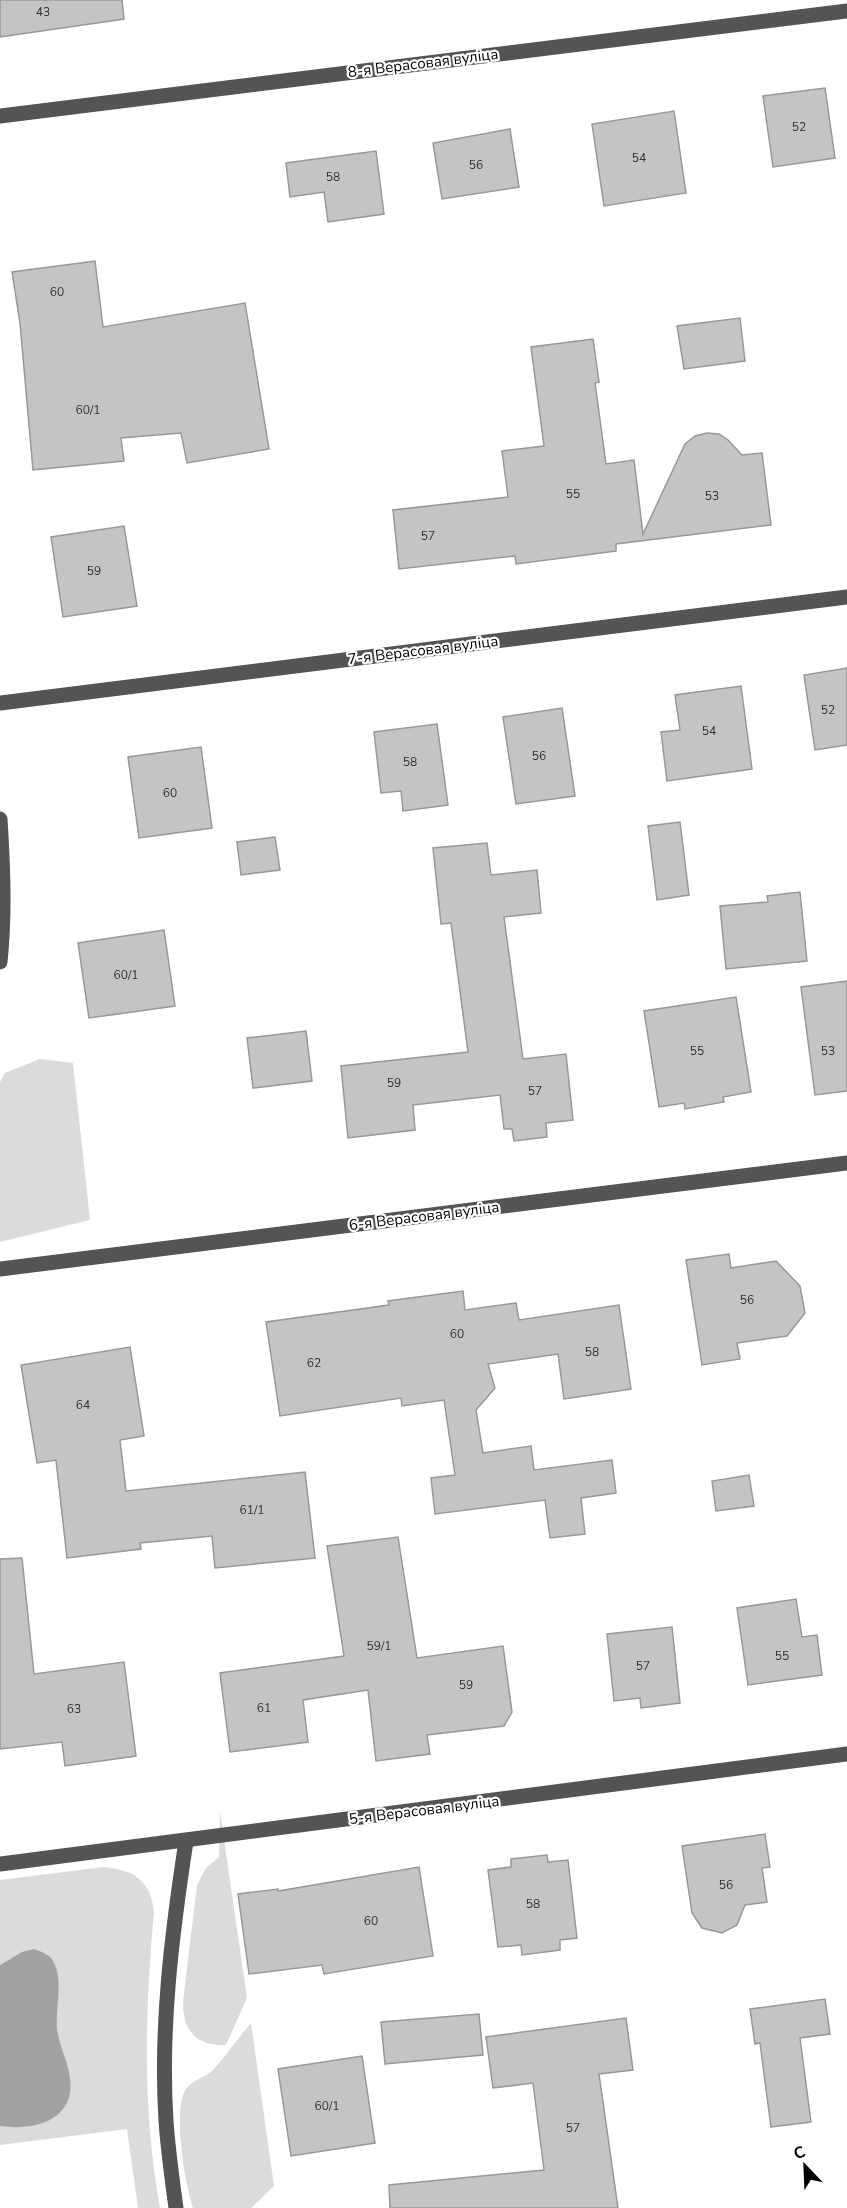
<svg xmlns="http://www.w3.org/2000/svg" width="847" height="2208" font-family="'Nunito Sans',sans-serif">
<rect width="100%" height="100%" fill="#fff"/>
<g fill="#dbdbdb">
<path d="M40,1059L73,1063L90,1220L0,1242V1082L5,1073Z"/>
<path d="M220,1812L247,1998L226,2045C196,2046 183,2031 183,2002L197,1885L206,1868L219,1857Z"/>
<path d="M104,1867C133,1870 150,1879 154,1911C145,2010 142,2109 160,2208H138L127,2129L0,2145V1880Z"/>
<path d="M251,2023L274,2186L251,2208H193C185,2184 172,2109 186,2089C193,2079 205,2078 213,2070C226,2056 238,2038 251,2023Z"/>
</g>
<path fill="#a2a2a2" d="M34,1949C42,1952 49,1954 53,1961C64,1979 55,2009 57,2029C59,2046 68,2061 70,2078C76,2121 33,2131 0,2126V1965L22,1952Z"/>
<g fill="#c4c4c4" stroke="#989898" stroke-width="1.5">
<path d="M0,0H122L124,19L0,37Z"/>
<path d="M825,88L835,158L773,167L763,96Z"/>
<path d="M674,111L686,193L604,206L592,124Z"/>
<path d="M510,129L519,187L442,199L433,143Z"/>
<path d="M376,151L384,214L328,222L324,192L290,197L286,163Z"/>
<path d="M95,261L103,327L245,303L269,449L187,463L181,433L121,438L124,461L33,470L20,323L12,272Z"/>
<path d="M740,318L745,361L684,369L677,326Z"/>
<path d="M593,339L599,382L595,383L606,464L634,460L643,534L685,444L695,436L707,433L719,434L728,440L742,455L762,453L771,525L616,544V551L516,564L515,556L399,569L393,510L508,497L502,451L544,446L531,347Z"/>
<path d="M124,526L137,606L63,617L51,537Z"/>
<path d="M847,668V745L815,750L804,675Z"/>
<path d="M741,686L752,769L667,781L661,732L680,730L675,695Z"/>
<path d="M562,708L575,796L516,804L503,717Z"/>
<path d="M437,724L448,805L403,811L401,791L381,793L374,732Z"/>
<path d="M201,747L212,828L139,838L128,757Z"/>
<path d="M680,822L689,895L657,900L648,826Z"/>
<path d="M275,837L280,870L241,875L237,842Z"/>
<path d="M487,843L491,875L537,870L541,913L504,917L523,1059L566,1054L573,1120L546,1123L547,1137L514,1141L512,1129H504L500,1095L413,1105L415,1130L348,1138L341,1066L468,1052L451,923L441,924L433,848Z"/>
<path d="M800,892L807,961L726,969L720,906L768,902L767,896Z"/>
<path d="M164,930L175,1006L89,1018L78,943Z"/>
<path d="M847,981V1091L815,1095L801,987Z"/>
<path d="M736,997L751,1092L723,1097L724,1102L685,1109L684,1103L659,1107L644,1011Z"/>
<path d="M306,1031L312,1081L253,1088L247,1038Z"/>
<path d="M729,1254L731,1268L776,1261L800,1286L805,1313L787,1336L737,1343L740,1359L702,1365L686,1260Z"/>
<path d="M463,1291L465,1310L516,1303L519,1320L619,1305L631,1389L564,1399L558,1354L488,1364L495,1388L476,1410L483,1453L531,1446L534,1470L612,1460L616,1493L581,1498L585,1534L550,1538L545,1500L435,1514L431,1478L455,1475L444,1400L402,1406L401,1398L280,1416L266,1322L389,1305L388,1301Z"/>
<path d="M130,1347L144,1436L120,1440L126,1491L305,1472L315,1558L215,1568L212,1536L140,1543L141,1549L67,1558L56,1460L37,1463L21,1365Z"/>
<path d="M749,1475L754,1506L716,1511L712,1481Z"/>
<path d="M398,1537L417,1658L503,1646L512,1712L504,1726L427,1735L430,1754L376,1761L368,1690L303,1700L308,1742L230,1752L220,1673L344,1656L327,1546Z"/>
<path d="M22,1558L34,1674L124,1662L136,1756L65,1766L62,1742L0,1749V1559Z"/>
<path d="M796,1599L802,1637L817,1635L822,1675L748,1685L737,1608Z"/>
<path d="M672,1627L680,1703L641,1708L640,1698L614,1701L607,1634Z"/>
<path d="M765,1834L770,1867L762,1868L767,1902L745,1905L737,1925L722,1933L702,1928L692,1913L682,1846Z"/>
<path d="M547,1855L548,1862L568,1860L577,1938L560,1940V1950L522,1955L521,1945L498,1947L488,1870L511,1867V1859Z"/>
<path d="M419,1867L433,1956L324,1974L322,1965L249,1974L238,1894L278,1889V1891Z"/>
<path d="M825,1999L830,2034L800,2038L811,2122L771,2127L760,2043L755,2044L750,2009Z"/>
<path d="M479,2014L483,2055L385,2064L381,2022Z"/>
<path d="M626,2018L633,2070L599,2074L618,2208H390L389,2185L544,2170L533,2083L493,2088L486,2037Z"/>
<path d="M362,2056L375,2143L291,2156L278,2069Z"/>
</g>
<g fill="none" stroke-linecap="round" stroke-linejoin="round">
<g stroke="#545454" stroke-width="15">
<path d="M0,116L847,11"/>
<path d="M0,703L847,597"/>
<path d="M0,819C3,867 5,914 0,962"/>
<path d="M0,1269L847,1163"/>
<path d="M0,1864L847,1754"/>
<path d="M176,2208C172,2179 168,2150 166,2121C160,2027 172,1933 186,1841"/>
</g>
</g>
<g text-anchor="middle" dominant-baseline="central" stroke-width="4.5" stroke-linejoin="round" paint-order="stroke">
<g font-size="12" fill="#313131">
<text x="43" y="12">43</text>
<text x="799" y="127">52</text>
<text x="639" y="158">54</text>
<text x="476" y="165">56</text>
<text x="333" y="177">58</text>
<text x="57" y="292">60</text>
<text x="88" y="410">60/1</text>
<text x="573" y="494">55</text>
<text x="712" y="496">53</text>
<text x="428" y="536">57</text>
<text x="94" y="571">59</text>
<text x="828" y="710">52</text>
<text x="709" y="731">54</text>
<text x="539" y="756">56</text>
<text x="410" y="762">58</text>
<text x="170" y="793">60</text>
<text x="126" y="975">60/1</text>
<text x="697" y="1051">55</text>
<text x="828" y="1051">53</text>
<text x="394" y="1083">59</text>
<text x="535" y="1091">57</text>
<text x="747" y="1300">56</text>
<text x="457" y="1334">60</text>
<text x="592" y="1352">58</text>
<text x="314" y="1363">62</text>
<text x="83" y="1405">64</text>
<text x="252" y="1510">61/1</text>
<text x="379" y="1646">59/1</text>
<text x="782" y="1656">55</text>
<text x="643" y="1666">57</text>
<text x="466" y="1685">59</text>
<text x="264" y="1708">61</text>
<text x="74" y="1709">63</text>
<text x="726" y="1885">56</text>
<text x="533" y="1904">58</text>
<text x="371" y="1921">60</text>
<text x="327" y="2106">60/1</text>
<text x="573" y="2128">57</text>
</g>
<g font-size="15" fill="#000" stroke="#fff">
<text transform="translate(423 63) rotate(-7)">8-я Верасовая вуліца</text>
<text transform="translate(423 650) rotate(-7)">7-я Верасовая вуліца</text>
<text transform="translate(424 1216) rotate(-7)">6-я Верасовая вуліца</text>
<text transform="translate(424 1810) rotate(-7)">5-я Верасовая вуліца</text>
</g>
</g>
<g transform="translate(805 2166) rotate(337)" stroke="#ffffff" stroke-width="4.5" paint-order="stroke">
<path d="M0-4.5L10 22L0 15L-10 22Z" fill="#000000"/>
<text y="-9" font-size="16" font-weight="bold" text-anchor="middle" fill="#000000">С</text>
</g>
</svg>
